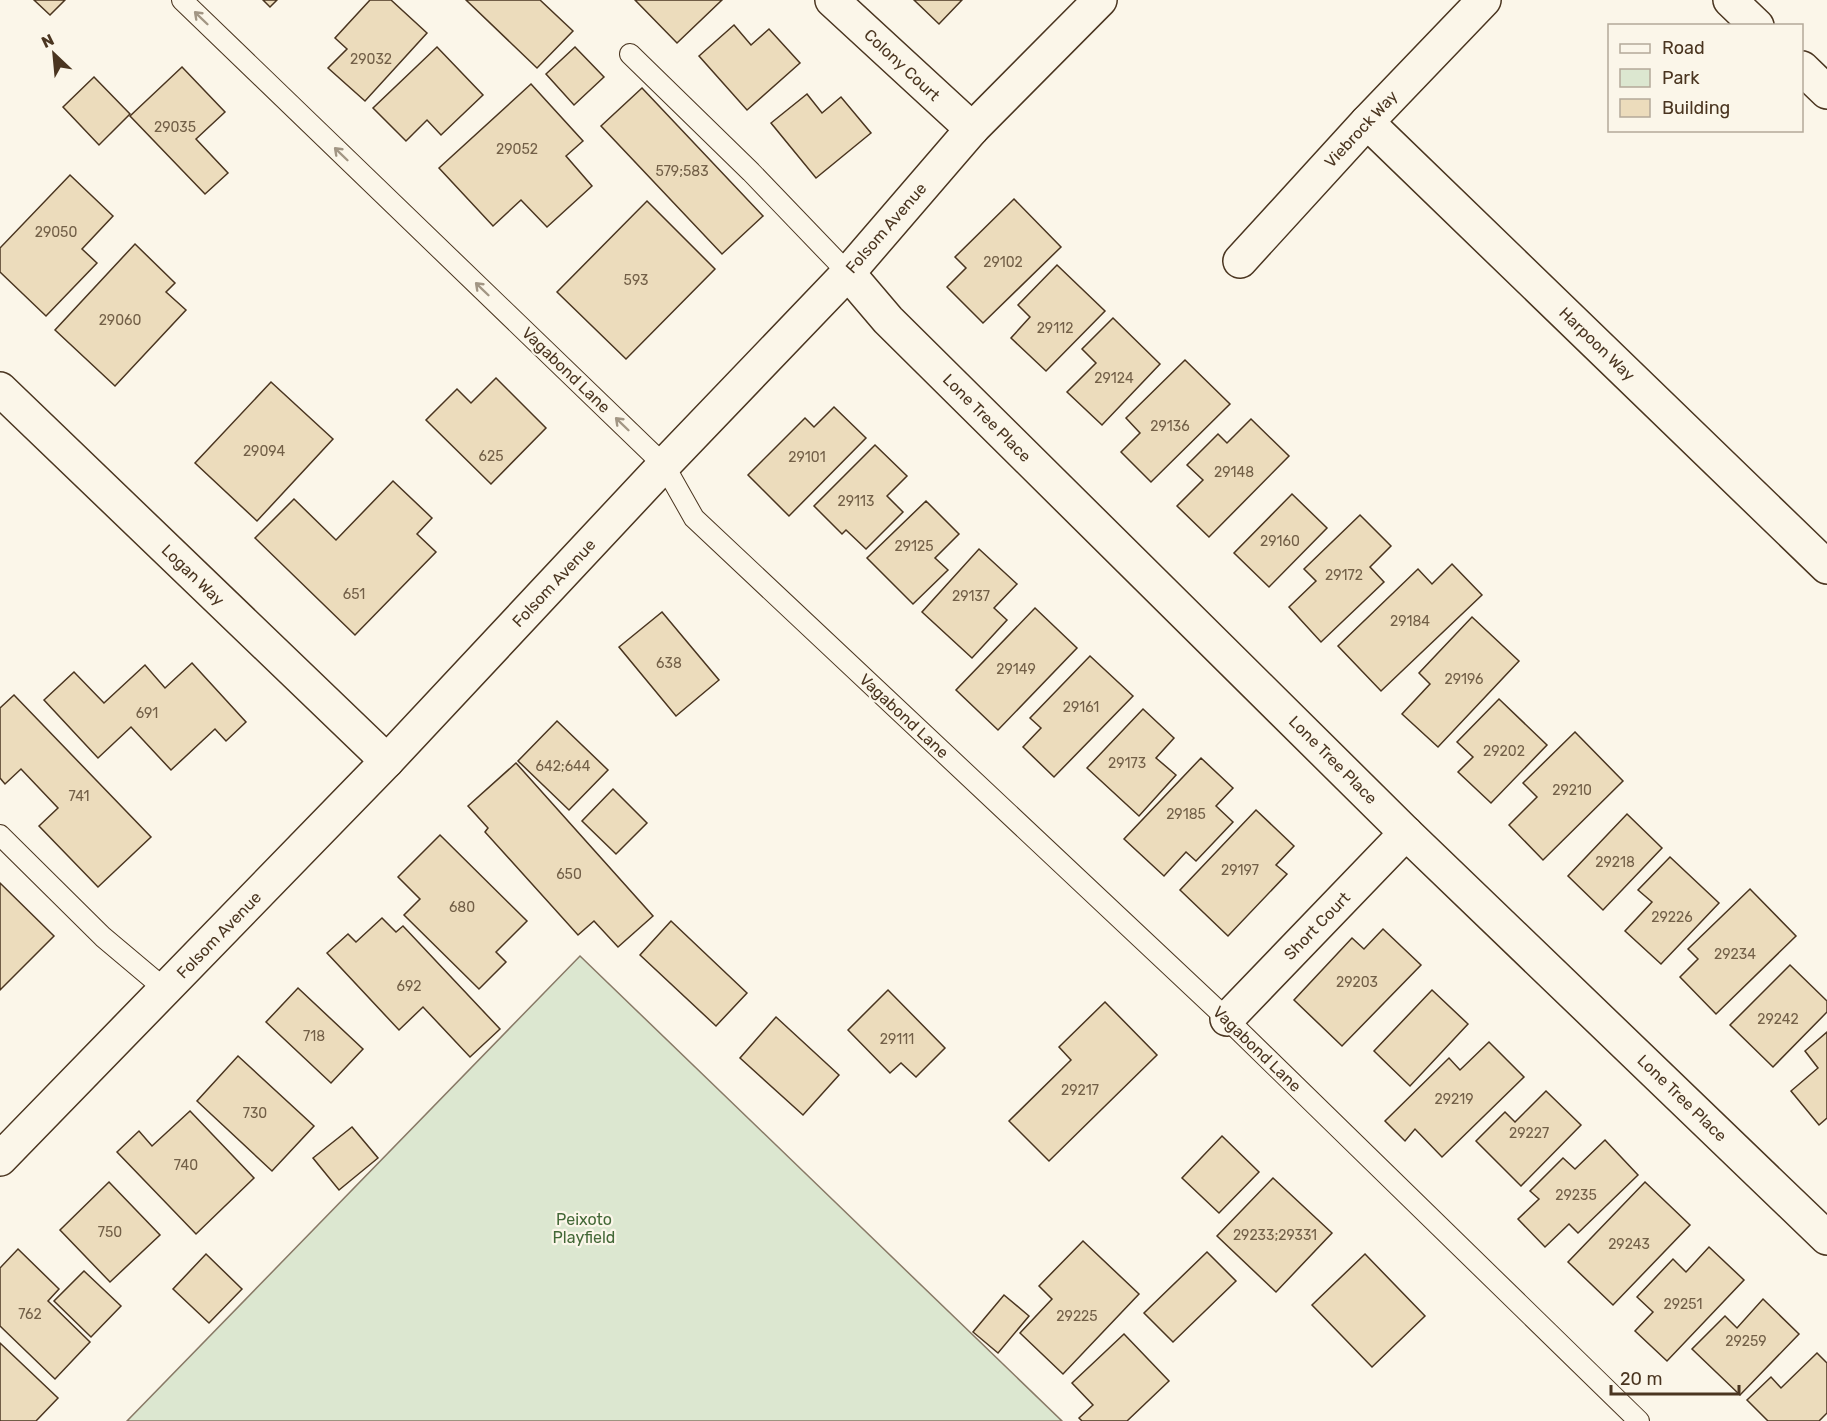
<svg xmlns="http://www.w3.org/2000/svg" width="1827" height="1421" font-family="Rubik,sans-serif">
<rect width="100%" height="100%" fill="#fbf6e9"/>
<path fill="#dce7d0" stroke="#887966" stroke-width="1.5" d="M580,956L1062,1421H127Z"/>
<g fill="#ecdcbc" stroke="#4a3520" stroke-width="1.5">
<path d="M34,0H65L50,15Z"/>
<path d="M263,0H277L270,7Z"/>
<path d="M370,0H391L427,33L365,101L328,68L347,49L335,38Z"/>
<path d="M466,0H540L573,31L537,68Z"/>
<path d="M635,0H722L677,43Z"/>
<path d="M914,0H962L939,24Z"/>
<path d="M734,25L751,45L769,29L800,63L747,110L699,56Z"/>
<path d="M437,47L483,95L441,135L427,120L406,141L373,108Z"/>
<path d="M575,47L604,77L574,105L546,74Z"/>
<path d="M182,67L225,112L196,139L228,173L205,194L130,116Z"/>
<path d="M94,77L130,114L99,145L63,107Z"/>
<path d="M531,84L583,141L566,156L592,186L547,227L521,200L493,226L439,168Z"/>
<path d="M642,88L763,216L722,254L601,126Z"/>
<path d="M807,94L822,113L841,97L871,133L816,178L771,123Z"/>
<path d="M70,175L113,216L82,249L97,263L46,316L0,272V248Z"/>
<path d="M1014,199L1061,247L983,323L947,287L966,268L955,257Z"/>
<path d="M647,201L715,269L626,359L557,292Z"/>
<path d="M135,244L175,283L166,292L186,310L115,386L55,330Z"/>
<path d="M1057,265L1105,311L1046,371L1011,338L1030,317L1018,305Z"/>
<path d="M1113,318L1160,364L1102,425L1067,392L1096,363L1082,349Z"/>
<path d="M1185,360L1230,404L1151,482L1121,452L1140,433L1126,418Z"/>
<path d="M496,378L546,428L491,484L426,420L457,389L471,403Z"/>
<path d="M271,382L333,439L257,521L195,463Z"/>
<path d="M834,407L866,438L789,516L748,475L805,418L814,427Z"/>
<path d="M1251,419L1289,456L1209,537L1177,506L1203,480L1187,465L1218,434L1227,443Z"/>
<path d="M875,445L907,476L887,496L903,512L866,549L846,530L842,534L814,506Z"/>
<path d="M393,481L432,518L417,534L436,552L355,635L255,538L294,499L336,540Z"/>
<path d="M1292,494L1327,528L1269,587L1234,553Z"/>
<path d="M926,501L959,534L935,558L948,570L913,604L867,558Z"/>
<path d="M1360,515L1391,546L1370,567L1384,582L1321,642L1289,607L1316,581L1304,569Z"/>
<path d="M979,549L1017,584L994,608L1007,620L972,658L922,612Z"/>
<path d="M1452,564L1482,595L1381,691L1338,646L1418,569L1432,584Z"/>
<path d="M1035,608L1077,648L998,730L956,690Z"/>
<path d="M662,612L719,680L676,716L619,647Z"/>
<path d="M1472,617L1519,661L1438,747L1402,714L1430,684L1419,673Z"/>
<path d="M1090,656L1133,696L1054,777L1023,747L1041,728L1030,718Z"/>
<path d="M192,663L246,722L226,741L215,729L171,770L131,727L98,758L44,700L74,672L104,703L145,665L165,688Z"/>
<path d="M14,695L151,837L98,887L39,826L58,808L21,769L5,784L0,778V708Z"/>
<path d="M1499,699L1547,745L1491,803L1458,772L1473,757L1457,742Z"/>
<path d="M1143,709L1174,738L1156,758L1176,775L1139,816L1087,768Z"/>
<path d="M557,721L608,770L569,810L518,761Z"/>
<path d="M1575,732L1623,781L1543,860L1509,825L1537,797L1523,783Z"/>
<path d="M1201,758L1233,788L1216,806L1233,822L1196,861L1186,852L1164,876L1124,839Z"/>
<path d="M516,763L653,916L618,947L594,921L578,935L485,832L488,828L468,806Z"/>
<path d="M613,789L647,823L616,854L582,821Z"/>
<path d="M1256,810L1294,846L1276,865L1287,874L1228,936L1180,890Z"/>
<path d="M1627,814L1662,848L1603,910L1568,876Z"/>
<path d="M440,835L527,921L496,952L506,962L479,989L404,915L420,899L398,877Z"/>
<path d="M1670,857L1719,903L1661,964L1625,931L1652,902L1638,890Z"/>
<path d="M0,883L54,936L0,990Z"/>
<path d="M1750,889L1796,936L1716,1014L1680,977L1698,959L1688,949Z"/>
<path d="M382,918L396,932L403,926L500,1029L470,1057L423,1007L399,1030L327,953L348,934L356,942Z"/>
<path d="M671,921L747,993L716,1026L640,955Z"/>
<path d="M1383,929L1421,965L1342,1046L1294,1000L1352,938L1364,949Z"/>
<path d="M1790,965L1827,1001V1012L1773,1067L1730,1025Z"/>
<path d="M298,988L363,1049L331,1083L266,1022Z"/>
<path d="M888,990L945,1048L916,1077L901,1063L890,1073L848,1030Z"/>
<path d="M1432,990L1468,1024L1410,1086L1374,1051Z"/>
<path d="M1105,1002L1157,1055L1049,1161L1009,1121L1071,1060L1059,1047Z"/>
<path d="M776,1017L839,1075L803,1115L740,1058Z"/>
<path d="M1827,1032V1118L1819,1125L1791,1091L1818,1068L1805,1051Z"/>
<path d="M1489,1042L1524,1077L1442,1157L1415,1129L1405,1141L1385,1121L1449,1058L1460,1070Z"/>
<path d="M238,1056L314,1126L272,1171L197,1101Z"/>
<path d="M1546,1091L1581,1125L1521,1186L1476,1141L1505,1112L1515,1122Z"/>
<path d="M190,1111L254,1178L196,1234L117,1152L139,1131L152,1146Z"/>
<path d="M352,1127L378,1158L339,1190L313,1158Z"/>
<path d="M1222,1136L1259,1172L1219,1213L1182,1178Z"/>
<path d="M1605,1140L1638,1175L1578,1233L1569,1224L1545,1247L1518,1219L1539,1199L1530,1191L1563,1158L1575,1169Z"/>
<path d="M1273,1178L1332,1233L1276,1292L1217,1236Z"/>
<path d="M109,1182L160,1235L110,1282L60,1230Z"/>
<path d="M1645,1182L1690,1225L1613,1305L1568,1262Z"/>
<path d="M1083,1241L1139,1294L1063,1374L1020,1333L1052,1299L1039,1286Z"/>
<path d="M1709,1247L1744,1280L1667,1361L1635,1331L1653,1312L1637,1297L1673,1259L1686,1272Z"/>
<path d="M18,1249L59,1289L48,1301L90,1342L55,1379L0,1326V1268Z"/>
<path d="M1207,1252L1236,1281L1173,1342L1144,1313Z"/>
<path d="M206,1254L242,1289L209,1323L173,1289Z"/>
<path d="M1365,1254L1425,1316L1372,1367L1312,1305Z"/>
<path d="M84,1271L121,1306L91,1337L54,1301Z"/>
<path d="M1004,1295L1029,1316L998,1353L973,1332Z"/>
<path d="M1763,1299L1799,1334L1740,1395L1692,1349L1725,1316L1737,1328Z"/>
<path d="M1124,1334L1169,1381L1127,1421H1082L1079,1418L1093,1405L1072,1383Z"/>
<path d="M0,1343L58,1398L36,1421H0Z"/>
<path d="M1817,1353L1827,1363V1413L1819,1421H1768L1747,1400L1771,1377L1781,1388Z"/>
</g>
<g fill="none" stroke-linecap="round" stroke-linejoin="round">
<g stroke="#4a3520" stroke-width="22">
<g id="lane">
<path d="M182,0L664,465L694,518L1227,1019L1639,1421"/>
<path d="M630,54L751,172L848,273"/>
<path d="M0,835L103,937L166,990"/>
</g>
</g>
<g stroke="#4a3520" stroke-width="36">
<g id="street">
<path d="M832,0L972,129"/>
<path d="M1730,0L1757,26"/>
<path d="M1802,68L1827,92"/>
<path d="M1367,122L1827,567"/>
<path d="M1240,261L1367,122L1484,0"/>
<path d="M848,273L888,320L1406,833L1827,1238"/>
<path d="M0,389L387,761"/>
<path d="M1227,1019L1406,833"/>
<path d="M0,1159L387,761L664,465L848,273L972,129L1100,0"/>
</g>
</g>
<use href="#lane" stroke="#fbf6e9" stroke-width="20"/>
<use href="#street" stroke="#fbf6e9" stroke-width="33"/>
</g>
<defs><path id="oneway-shaft" d="M-6 0H5M1.5-3L5.5 0L1.5 3" fill="none" stroke-width="1.6" stroke-linecap="round" stroke-linejoin="round" transform="scale(1.5)"/></defs>
<g stroke="#a29684">
<use href="#oneway-shaft" transform="translate(201 18) rotate(-136)"/>
<use href="#oneway-shaft" transform="translate(341 154) rotate(-136)"/>
<use href="#oneway-shaft" transform="translate(482 289) rotate(-136)"/>
<use href="#oneway-shaft" transform="translate(622 424) rotate(-136)"/>
</g>
<g text-anchor="middle" dominant-baseline="central" stroke-width="4.5" stroke-linejoin="round" paint-order="stroke">
<g font-size="14" fill="#725f47">
<text x="371" y="59">29032</text>
<text x="175" y="127">29035</text>
<text x="517" y="149">29052</text>
<text x="682" y="171">579;583</text>
<text x="56" y="232">29050</text>
<text x="1003" y="262">29102</text>
<text x="636" y="280">593</text>
<text x="120" y="320">29060</text>
<text x="1055" y="328">29112</text>
<text x="1114" y="378">29124</text>
<text x="1170" y="426">29136</text>
<text x="264" y="451">29094</text>
<text x="491" y="456">625</text>
<text x="807" y="457">29101</text>
<text x="1234" y="472">29148</text>
<text x="856" y="501">29113</text>
<text x="1280" y="541">29160</text>
<text x="914" y="546">29125</text>
<text x="1344" y="575">29172</text>
<text x="354" y="594">651</text>
<text x="971" y="596">29137</text>
<text x="1410" y="621">29184</text>
<text x="669" y="663">638</text>
<text x="1016" y="669">29149</text>
<text x="1464" y="679">29196</text>
<text x="1081" y="707">29161</text>
<text x="147" y="713">691</text>
<text x="1504" y="751">29202</text>
<text x="1127" y="763">29173</text>
<text x="563" y="766">642;644</text>
<text x="1572" y="790">29210</text>
<text x="79" y="796">741</text>
<text x="1186" y="814">29185</text>
<text x="1615" y="862">29218</text>
<text x="1240" y="870">29197</text>
<text x="569" y="874">650</text>
<text x="462" y="907">680</text>
<text x="1672" y="917">29226</text>
<text x="1735" y="954">29234</text>
<text x="1357" y="982">29203</text>
<text x="409" y="986">692</text>
<text x="1778" y="1019">29242</text>
<text x="314" y="1036">718</text>
<text x="897" y="1039">29111</text>
<text x="1080" y="1090">29217</text>
<text x="1454" y="1099">29219</text>
<text x="255" y="1113">730</text>
<text x="1529" y="1133">29227</text>
<text x="186" y="1165">740</text>
<text x="1576" y="1195">29235</text>
<text x="110" y="1232">750</text>
<text x="1275" y="1235">29233;29331</text>
<text x="1629" y="1244">29243</text>
<text x="1683" y="1304">29251</text>
<text x="30" y="1314">762</text>
<text x="1077" y="1316">29225</text>
<text x="1746" y="1341">29259</text>
</g>
<g font-size="16" fill="#4a3520" stroke="#fbf6e9">
<text transform="translate(902 65) rotate(43)">Colony Court</text>
<text transform="translate(1361 129) rotate(-47)">Viebrock Way</text>
<text transform="translate(886 228) rotate(-49)">Folsom Avenue</text>
<text transform="translate(1597 344) rotate(44)">Harpoon Way</text>
<text transform="translate(566 370) rotate(44)">Vagabond Lane</text>
<text transform="translate(987 418) rotate(45)">Lone Tree Place</text>
<text transform="translate(193 575) rotate(44)">Logan Way</text>
<text transform="translate(554 583) rotate(-47)">Folsom Avenue</text>
<text transform="translate(904 716) rotate(43)">Vagabond Lane</text>
<text transform="translate(1333 760) rotate(45)">Lone Tree Place</text>
<text transform="translate(1317 926) rotate(-46)">Short Court</text>
<text transform="translate(219 935) rotate(-46)">Folsom Avenue</text>
<text transform="translate(1257 1049) rotate(44)">Vagabond Lane</text>
<text transform="translate(1682 1098) rotate(44)">Lone Tree Place</text>
</g>
<g font-size="16" fill="#436837" stroke="#fbf6e9">
<text x="584" y="1219">Peixoto<tspan x="584" dy="18">Playfield</tspan></text>
</g>
</g>
<rect x="1608" y="24" width="195" height="108" fill="#fbf6e9" stroke="#b4a999" stroke-width="1.5"/>
<rect x="1620" y="44" width="30" height="9" fill="#fbf6e9" stroke="#b4a999" stroke-width="1.5"/>
<text x="1662" y="54" font-size="18" fill="#4a3520">Road</text>
<rect x="1620" y="69" width="30" height="18" fill="#dce7d0" stroke="#b4a999" stroke-width="1.5"/>
<text x="1662" y="84" font-size="18" fill="#4a3520">Park</text>
<rect x="1620" y="99" width="30" height="18" fill="#ecdcbc" stroke="#b4a999" stroke-width="1.5"/>
<text x="1662" y="114" font-size="18" fill="#4a3520">Building</text>
<g transform="translate(54 54) rotate(334)" stroke="#fbf6e9" stroke-width="4.5" paint-order="stroke">
<path d="M0-4.5L10 22L0 15L-10 22Z" fill="#4a3520"/>
<text y="-9" font-size="16" font-weight="bold" text-anchor="middle" fill="#4a3520">N</text>
</g>
<path d="M1611 1385v9h128v-9" fill="none" stroke="#4a3520" stroke-width="3"/>
<text x="1620" y="1385" font-size="18" fill="#4a3520" stroke="#fbf6e9" stroke-width="4.5" paint-order="stroke">20 m</text>
</svg>
